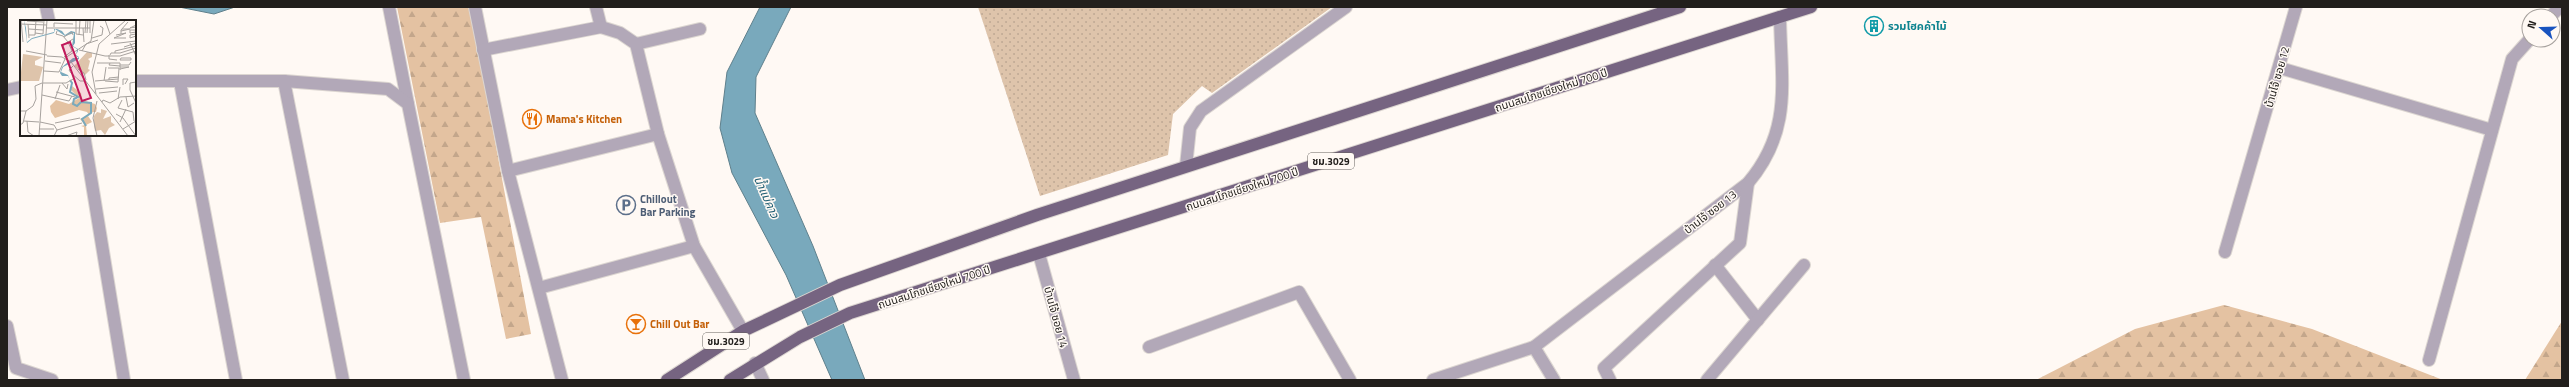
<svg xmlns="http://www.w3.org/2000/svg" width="2569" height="387" font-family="'Titillium Web','Noto Sans Thai',sans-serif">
<defs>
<pattern id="grass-dots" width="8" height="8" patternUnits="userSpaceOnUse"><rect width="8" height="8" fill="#dec4ab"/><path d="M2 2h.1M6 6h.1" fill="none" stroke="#bea893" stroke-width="1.8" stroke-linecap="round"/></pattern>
<pattern id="forest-firs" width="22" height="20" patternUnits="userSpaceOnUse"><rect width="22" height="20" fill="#e4c2a2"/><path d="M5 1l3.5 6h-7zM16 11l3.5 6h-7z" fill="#c3a68b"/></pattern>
</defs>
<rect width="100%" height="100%" fill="#fff9f4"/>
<path fill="url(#grass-dots)" d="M978,7H1332L1212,93L1202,86L1173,114L1168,155L1040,196Z"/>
<g fill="url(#forest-firs)">
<path d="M397,7H470L531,334L506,339L481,217L440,223Z"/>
<path d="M2224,305L2312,329L2443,380H2036L2135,329Z"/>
<path d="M2562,321V380H2525Z"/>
</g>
<g fill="#79a9bc" stroke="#5f808c">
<path d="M179,7H235L214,14Z"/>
<path d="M760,7H791L756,77L755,113L813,246L865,380H832L786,275L732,173L720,128L727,72Z"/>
</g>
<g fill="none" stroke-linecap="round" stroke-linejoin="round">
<g stroke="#dcd6d1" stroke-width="14">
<g id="minor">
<path d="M46,7L49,21"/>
<path d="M389,7L408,104"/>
<path d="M475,7L508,171L562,380"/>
<path d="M596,7L601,27"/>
<path d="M2551,16L2560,7"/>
<path d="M636,44L700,29"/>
<path d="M483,50L601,27L620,33L636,44L658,134L694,246L743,331"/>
<path d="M2280,68L2492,130"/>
<path d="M135,81H284L388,89L408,104L464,380"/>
<path d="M284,81L343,380"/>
<path d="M180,82L236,380"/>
<path d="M7,90L21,87"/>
<path d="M84,135L124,380"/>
<path d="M1186,166L1190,128L1201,111L1346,7"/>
<path d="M508,171L658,134"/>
<path d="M2225,252L2296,7"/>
<path d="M1039,254L1074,380"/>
<path d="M1715,265L1758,320"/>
<path d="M539,288L694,246"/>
<path d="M7,326L16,368L52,380"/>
<path d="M1149,347L1299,292L1350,380"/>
<path d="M1534,347L1554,380"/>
<path d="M2429,360L2512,59L2529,40"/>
<path d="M755,363L763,380"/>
<path d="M1433,380L1534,347L1748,183C1793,130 1781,82 1780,17"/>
<path d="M1610,380L1604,368L1740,243L1748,183"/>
<path d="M1707,380L1804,265"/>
</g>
</g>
<g stroke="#dcd6d1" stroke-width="14">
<g id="major">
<path d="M667,380L743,331L840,285L1037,215L1680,7"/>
<path d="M730,380L800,337L850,313L1811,7"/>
</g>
</g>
<use href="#minor" stroke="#b2a8b8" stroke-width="12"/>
<use href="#major" stroke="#766481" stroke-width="12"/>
</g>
<defs>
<g id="building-ring" transform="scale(1)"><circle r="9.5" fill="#fff9f4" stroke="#0f9aa8" stroke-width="1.5"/><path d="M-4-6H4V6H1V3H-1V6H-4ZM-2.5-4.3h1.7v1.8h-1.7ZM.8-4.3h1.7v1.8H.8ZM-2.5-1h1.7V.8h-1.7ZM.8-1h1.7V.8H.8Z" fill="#0f9aa8"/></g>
<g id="restaurant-ring" transform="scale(1)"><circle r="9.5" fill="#fff9f4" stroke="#e8710a" stroke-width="1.5"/><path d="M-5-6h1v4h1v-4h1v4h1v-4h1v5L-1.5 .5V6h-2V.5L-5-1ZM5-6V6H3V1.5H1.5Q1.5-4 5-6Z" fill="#e8710a"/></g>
<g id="parking-ring" transform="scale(1)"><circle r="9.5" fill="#fff9f4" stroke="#5c6f8a" stroke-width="1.5"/><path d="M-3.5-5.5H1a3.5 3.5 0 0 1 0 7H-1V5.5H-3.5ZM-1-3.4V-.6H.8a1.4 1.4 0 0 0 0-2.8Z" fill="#5c6f8a"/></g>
<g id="bar-ring" transform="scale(1)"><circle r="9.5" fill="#fff9f4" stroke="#e8710a" stroke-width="1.5"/><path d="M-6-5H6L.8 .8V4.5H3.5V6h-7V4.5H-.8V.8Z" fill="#e8710a"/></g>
</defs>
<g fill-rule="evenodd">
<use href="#building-ring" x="1874" y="26"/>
<use href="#restaurant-ring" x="532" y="119"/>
<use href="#parking-ring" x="626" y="205"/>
<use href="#bar-ring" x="636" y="324"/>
</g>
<g text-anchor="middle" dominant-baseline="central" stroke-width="3" stroke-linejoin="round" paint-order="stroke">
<g fill="#fff9f4" stroke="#64605d" stroke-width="1">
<rect x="1308" y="153" width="46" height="16" rx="3"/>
<rect x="703" y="333" width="46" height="16" rx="3"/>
</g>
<g font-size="10" font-weight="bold" fill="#221f1c">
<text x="1331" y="161">ชม.3029</text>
<text x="726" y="341">ชม.3029</text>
</g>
<g font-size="11" font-weight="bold" fill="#0d838f" stroke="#fff9f4" text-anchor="start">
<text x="1888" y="26">รวมโฮคค้าไม้</text>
</g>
<g font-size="11" fill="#221f1c" stroke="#fff9f4">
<text transform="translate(2277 77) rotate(-74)">บ้านโจ้ ซอย 12</text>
<text transform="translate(1551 90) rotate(-18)">ถนนสมโภชเชียงใหม่ 700 ปี</text>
<text transform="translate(1242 189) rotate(-18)">ถนนสมโภชเชียงใหม่ 700 ปี</text>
<text transform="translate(1710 212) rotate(-38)">บ้านโจ้ ซอย 13</text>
<text transform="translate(934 287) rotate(-18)">ถนนสมโภชเชียงใหม่ 700 ปี</text>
<text transform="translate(1056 317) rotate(75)">บ้านโจ้ ซอย 14</text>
</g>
<g font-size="11" font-weight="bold" fill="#c56008" stroke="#fff9f4" text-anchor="start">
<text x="546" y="119">Mama's Kitchen</text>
<text x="650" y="324">Chill Out Bar</text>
</g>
<g font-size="11" font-weight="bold" fill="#4e5e75" stroke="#fff9f4" text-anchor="start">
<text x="640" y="199">Chillout<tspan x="640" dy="13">Bar Parking</tspan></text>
</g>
<g font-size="12" font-style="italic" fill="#205e73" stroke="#fff9f4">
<text transform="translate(767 197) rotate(66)">น้ำแม่คาว</text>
</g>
</g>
<g transform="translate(20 20)">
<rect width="116" height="116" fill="#fff9f4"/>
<path d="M67,32L72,33V37L68,39L70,41L68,49L70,50L65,55L54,46ZM3,34L23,37L15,41V45L23,47L19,61H0ZM81,89L87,91L83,99L91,96V102L95,105L89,108L85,115L81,110L75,111L74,106V96L77,92L81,93Z" fill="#dec4ab"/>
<path d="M52,66L61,73L62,80L75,84L77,88L76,92H73L68,96L72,102L66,105L67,116H64V107L61,106L65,105L60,99L69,95L67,92L59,90L35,98L31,92L30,86L36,80L49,84L59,78L51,70Z" fill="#e4c2a2"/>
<path d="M4,0L6,8L7,22L12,18L34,12V9H37L42,11L45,15L51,11L55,12V23L53,26L58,29V31L56,35L59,37V39L43,47L41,52L48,55L50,60L48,56H42L40,53L42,47L53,38H59L56,36L57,29L52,26L54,13L45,16L35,9L34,13L12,19L7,23Z" fill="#79a9bc"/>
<path fill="none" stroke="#79a9bc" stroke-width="2" d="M50,60L52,63L50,72L58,77L54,79L53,84L57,86L61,82L71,83V93L62,99L66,106"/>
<path fill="none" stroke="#a7a29e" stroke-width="1" d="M1,0L3,22M56,0V14L63,15M85,0L90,14M7,1L23,2M0,4L27,5M8,4L9,18M116,5L110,8L116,7M34,7V3L53,4M27,8H70M63,8L64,22M9,9L23,10M116,10H110V13L116,12M37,11L36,14L43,16L48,22L52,31L44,37M101,11L110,9H102M15,13L23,14L24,0M65,13L66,0M67,13L68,0M70,13V0M101,14V10L108,2M116,14L110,15V18L116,16M9,15H15L16,0M59,15L60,0M96,15L106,13L94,18H106M44,17L52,12L53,15M72,18L82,15L83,8L80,6M110,23L116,36M91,24L116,21M104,27L116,23M59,30L85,36H100L116,31M6,31L27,35M62,31L66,24L78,20M95,33V31L116,26M46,35L43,25L53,19M89,35V39L97,40M90,35L91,33H100L116,28M27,36L42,37L51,42L108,116M45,38L71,21L74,0M101,38H111V40H100ZM25,41L41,43M77,43H100V50M90,43L89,45L100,46M100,45H109L111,42M53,46L49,50L51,53L60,61H64M58,49L64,53L66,60M100,49L109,47H100M24,51L39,52L45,39M89,60V58L99,57M75,61L98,59M84,61L86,47M85,61L98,62L99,48H88M116,62L110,63V70L116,83M23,63H46L55,58M42,63L47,69L48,64M103,65V59H108L105,64M76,69L98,67M36,72L55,77M79,73L97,71M76,74L72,52L79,24L106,0M22,75L49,81L52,76M106,77L108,87L114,83M35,79L40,65M98,79L100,67M102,80L98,88L113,92L114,101M77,81L73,98L77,116M82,82L83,80L90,83L100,77L116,76M0,91H6L13,86L16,79L15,66L22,63M96,94L103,98L116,116M4,101L19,102M7,101L8,112L14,116M20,102L34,105L37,110L34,116M100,102L106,89M35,103L60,98M0,105L3,103L6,91M20,109H34M103,109L116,101M37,110L62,103M19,116L27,0M46,116L57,112L56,116"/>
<path fill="#c2185b" fill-opacity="0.15" stroke="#c2185b" stroke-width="2" d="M50,22L71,78L62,81L42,25Z"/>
<rect width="116" height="116" fill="none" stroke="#221f1c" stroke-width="2"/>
</g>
<rect width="2569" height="387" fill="none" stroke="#221f1c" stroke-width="16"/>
<g transform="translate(2541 28) rotate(290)"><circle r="19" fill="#fff9f4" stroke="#a7a29e"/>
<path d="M0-3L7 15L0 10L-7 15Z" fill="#1853bf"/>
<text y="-6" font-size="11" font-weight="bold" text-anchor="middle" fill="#221f1c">N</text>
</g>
</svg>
